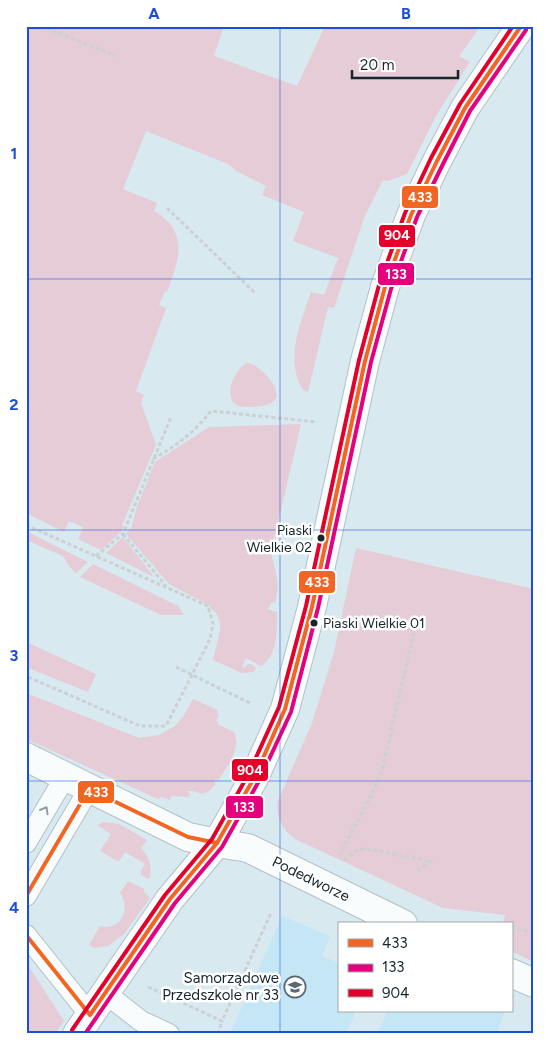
<svg xmlns="http://www.w3.org/2000/svg" width="560" height="1060" font-family="Figtree,sans-serif">
<rect width="100%" height="100%" fill="#d8e9f0"/>
<g fill="#c4e6f5">
<path d="M282,916L330,936L322,956L339,963V1011H356L346,1034H230Z"/>
<path d="M388,1011H505L496,1034H377Z"/>
</g>
<g fill="#e5ccd6">
<path d="M26,26H224L214,56L297,86L325,26H469L478,30L459,56L470,62L436,116L407,174L388,181L383,180L364,218L334,308L328,307L308,392L303,390C284,359 301,322 311,292L324,295L338,258L293,241L304,212L262,195L266,186L236,171L228,164L146,131L123,189L157,203L154,211C190,232 179,260 167,292L165,291L159,305L166,308L136,391L144,395L141,403L156,445L122,525L124,526L121,532L101,550L78,539L83,527L69,521L64,532L26,513Z"/>
<path d="M247,363C258,363 285,390 274,401C269,406 259,406 252,407C246,407 239,408 234,403C224,392 236,368 247,363Z"/>
<path d="M301,424L271,553L277,578L278,588L275,603L272,602L268,609L277,612C277,631 278,655 261,666L246,658L242,667L244,668L248,664H251L256,668L254,672L242,673L213,660L220,630V623L217,614L207,604L169,584L126,534L129,529H131L137,507L155,462L209,427Z"/>
<path d="M26,531L88,562L76,573L69,566L63,556L26,540Z"/>
<path d="M123,537L154,577L106,553Z"/>
<path d="M356,548L534,589V962L511,951V924H503L505,915L443,908L295,839C282,829 277,819 277,803L312,723L334,652Z"/>
<path d="M93,564L178,606L184,615H161L80,577Z"/>
<path d="M26,642L96,674L88,692L26,667Z"/>
<path d="M26,693L139,738L159,735L175,726L183,717L193,699L218,710L217,713L219,714L216,721L218,722L217,724L234,732C242,749 227,766 218,781L216,779L214,782L216,784L209,791L202,794L193,791H187L190,794L188,797L172,796L169,800L161,797L158,799L26,739Z"/>
<path d="M104,822L119,824L147,840L141,848C149,856 153,868 149,879L141,875V871L145,864L125,852L120,860L117,861L100,851L111,834L97,825Z"/>
<path d="M128,881L144,889V892L150,898L124,934L108,946L94,948L89,945L100,926C120,932 132,908 120,893Z"/>
<path d="M26,962L64,1021L55,1034H26Z"/>
</g>
<g fill="none" stroke-linecap="round" stroke-linejoin="round">
<g stroke="#b3c1c8" stroke-width="22">
<g id="service">
<path d="M26,843L65,777"/>
<path d="M26,896L89,789"/>
<path d="M26,935L90,1015"/>
<path d="M105,993L141,1021L169,1034"/>
</g>
</g>
<g stroke="#b3c1c8" stroke-width="30">
<g id="minor">
<path d="M217,843L248,848L403,924"/>
<path d="M511,973L534,983"/>
</g>
</g>
<g stroke="#b3c1c8" stroke-width="30">
<g id="tertiary">
<path d="M26,757L188,837L217,843"/>
<path d="M77,1034L170,899L217,843L254,778L285,709L312,607L365,361L385,287L411,215L437,161L465,108L521,26"/>
</g>
</g>
<g stroke="#ccd1d3" stroke-width="3" stroke-dasharray="4 2.5" stroke-linecap="butt">
<path d="M41,26L116,56"/>
<path d="M167,208L255,293"/>
<path d="M153,459C179,444 192,434 211,411L317,422"/>
<path d="M26,525L208,606L213,624L210,639L166,726H140L26,676"/>
<path d="M123,534L166,586"/>
<path d="M96,556L123,534L171,417"/>
<path d="M176,667L252,704"/>
<path d="M339,856L372,794L383,766L415,628"/>
<path d="M344,860L358,850L367,849L431,861L416,871"/>
<path d="M511,928L534,932"/>
<path d="M148,987L222,1021L271,913"/>
<path d="M218,1034L222,1021"/>
</g>
<use href="#service" stroke="#f9fcfd" stroke-width="20"/>
<use href="#minor" stroke="#f9fcfd" stroke-width="28"/>
<use href="#tertiary" stroke="#f9fcfd" stroke-width="28"/>
<g stroke="#fff" stroke-width="8">
<g id="bus-1">
<path d="M26,896L89,789L188,837L217,843"/>
<path d="M26,935L90,1015L170,899L217,843L254,778L285,709L312,607L365,361L385,287L411,215L437,161L465,108L521,26"/>
</g>
</g>
<g stroke="#fff" stroke-width="8">
<path id="bus-2" d="M85,1034L175,903L222,847L259,781L291,712L318,608L371,362L391,289L417,217L443,164L470,111L526,30"/>
</g>
<g stroke="#fff" stroke-width="8">
<path id="bus-3" d="M72,1030L165,895L212,839L248,775L279,707L306,606L359,360L379,285L405,213L431,158L460,104L513,26"/>
</g>
<use href="#bus-1" stroke="#f26522" stroke-width="4"/>
<use href="#bus-2" stroke="#e5007d" stroke-width="4"/>
<use href="#bus-3" stroke="#e4002b" stroke-width="4"/>
</g>
<defs><path id="oneway-chevron" d="M-2-3.5L2.5 0L-2 3.5" fill="none" stroke-width="1.6" stroke-linecap="round" stroke-linejoin="round" transform="scale(1.25)"/></defs>
<use stroke="#939c9f" href="#oneway-chevron" transform="translate(45 810) rotate(-60)"/>
<path fill="none" stroke="#1d4ed8" stroke-width="1" stroke-opacity="0.55" d="M280,26V1034M26,279H534M26,530H534M26,781H534"/>
<defs>
<g id="school-ring" transform="scale(1.125)"><circle r="9.5" fill="#fff" stroke="#5b6a71" stroke-width="1.5"/><path d="M0-5L7-2L0 1L-7-2ZM-4 1L0 2.5L4 1V4Q0 6-4 4Z" fill="#5b6a71"/></g>
</defs>
<g fill-rule="evenodd">
<use href="#school-ring" x="295" y="987"/>
</g>
<g fill="#17262d" stroke="#fff" stroke-width="2">
<circle cx="321" cy="538" r="4.5"/>
<circle cx="314" cy="623" r="4.5"/>
</g>
<g text-anchor="middle" dominant-baseline="central" stroke-width="5" stroke-linejoin="round" paint-order="stroke">
<g font-size="14" fill="#17262d" stroke="#fff" text-anchor="end">
<text x="312" y="530">Piaski<tspan x="312" dy="17">Wielkie 02</tspan></text>
<text x="323" y="623" text-anchor="start">Piaski Wielkie 01</text>
</g>
<g font-size="15" fill="#17262d" stroke="#fff">
<text transform="translate(311 879) rotate(26)">Podedworze</text>
</g>
<g font-size="15" fill="#17262d" stroke="#fff" text-anchor="end">
<text x="279" y="978">Samorządowe<tspan x="279" dy="17">Przedszkole nr 33</tspan></text>
</g>
</g>
<g stroke="#fff" stroke-width="2">
<rect x="401" y="185" width="38" height="24" rx="5" fill="#f26522"/>
<rect x="378" y="224" width="38" height="24" rx="5" fill="#e4002b"/>
<rect x="377" y="262" width="38" height="24" rx="5" fill="#e5007d"/>
<rect x="298" y="570" width="38" height="24" rx="5" fill="#f26522"/>
<rect x="231" y="758" width="38" height="24" rx="5" fill="#e4002b"/>
<rect x="77" y="780" width="38" height="24" rx="5" fill="#f26522"/>
<rect x="225" y="795" width="39" height="24" rx="5" fill="#e5007d"/>
</g>
<g font-size="14" text-anchor="middle" font-weight="bold" fill="#fff">
<text x="420" y="202">433</text>
<text x="397" y="240">904</text>
<text x="396" y="279">133</text>
<text x="317" y="587">433</text>
<text x="250" y="775">904</text>
<text x="96" y="797">433</text>
<text x="244" y="812">133</text>
</g>
<rect width="560" height="1060" fill="none" stroke="#ffffff" stroke-width="55"/>
<rect x="338" y="922" width="175" height="90" fill="#ffffff" stroke="#a2a8ab"/>
<rect x="348" y="939" width="25" height="8" fill="#f26522" stroke="#a2a8ab"/>
<text x="382" y="948" font-size="15" fill="#17262d">433</text>
<rect x="348" y="964" width="25" height="8" fill="#e5007d" stroke="#a2a8ab"/>
<text x="382" y="972" font-size="15" fill="#17262d">133</text>
<rect x="348" y="989" width="25" height="8" fill="#e4002b" stroke="#a2a8ab"/>
<text x="382" y="998" font-size="15" fill="#17262d">904</text>
<path d="M352 70v8h106v-8" fill="none" stroke="#17262d" stroke-width="2.5"/>
<text x="360" y="70" font-size="15" fill="#17262d" stroke="#ffffff" stroke-width="4" paint-order="stroke">20 m</text>
<rect x="28" y="28" width="504" height="1004" fill="none" stroke="#1d4ed8" stroke-width="2"/>
<g font-size="16" text-anchor="middle" font-weight="bold" fill="#1d4ed8">
<text x="154" y="19">A</text>
<text x="406" y="19">B</text>
<text x="14" y="159">1</text>
<text x="14" y="410">2</text>
<text x="14" y="661">3</text>
<text x="14" y="913">4</text>
</g>
</svg>
